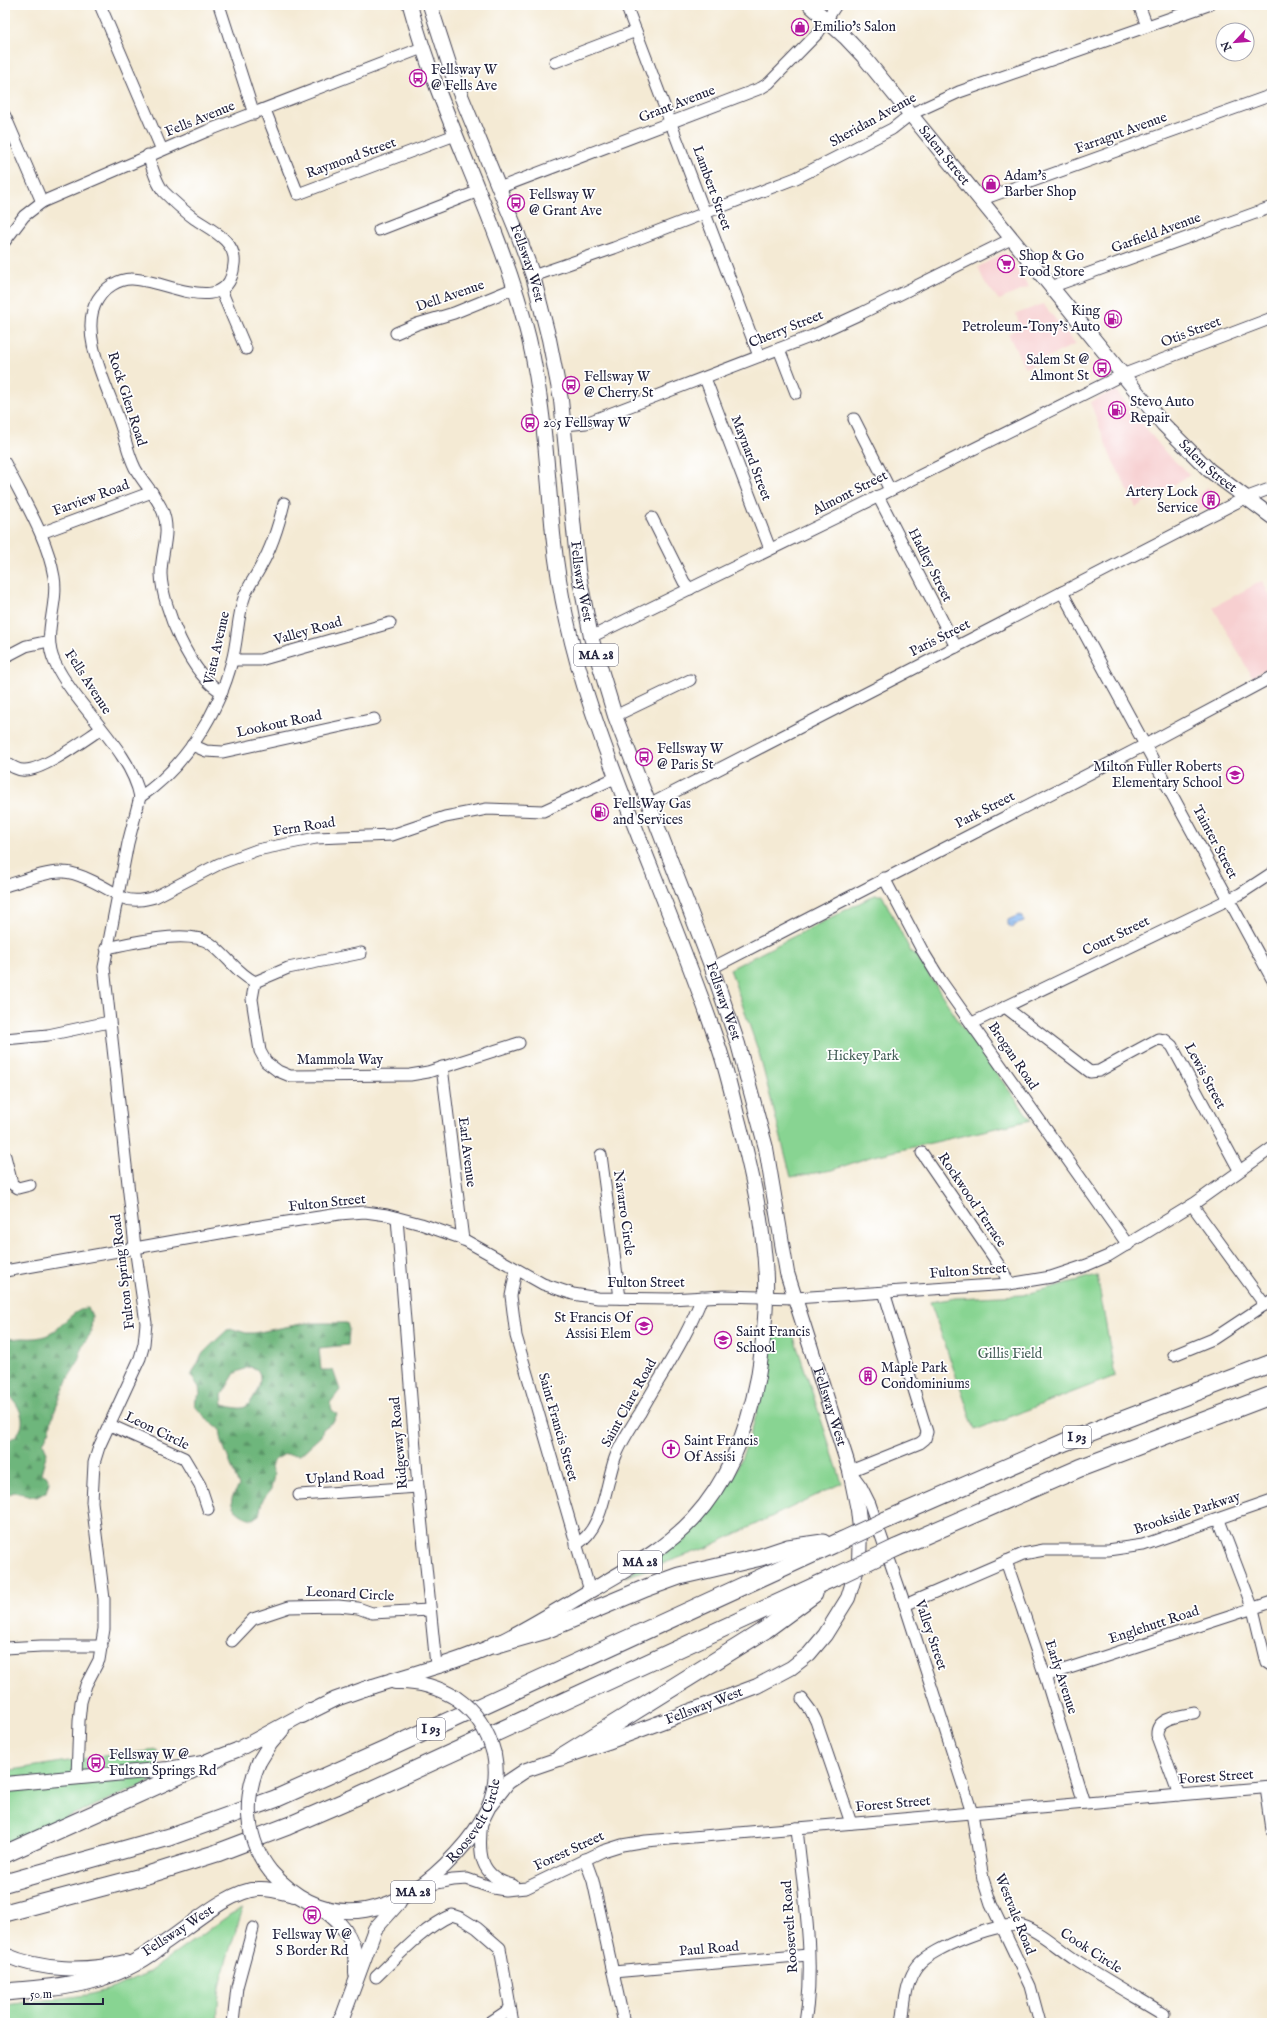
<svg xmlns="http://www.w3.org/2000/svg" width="1277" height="2028" font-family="'IM FELL English',serif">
<defs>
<pattern id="forest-firs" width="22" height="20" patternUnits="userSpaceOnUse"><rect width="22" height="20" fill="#6eb67c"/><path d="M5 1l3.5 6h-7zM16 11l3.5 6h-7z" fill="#5a9467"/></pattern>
<pattern id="water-waves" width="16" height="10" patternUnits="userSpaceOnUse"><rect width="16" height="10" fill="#84b6f1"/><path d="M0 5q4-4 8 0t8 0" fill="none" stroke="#6c94c4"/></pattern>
</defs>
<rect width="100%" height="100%" fill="#fff"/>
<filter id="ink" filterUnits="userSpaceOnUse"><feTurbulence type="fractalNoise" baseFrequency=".025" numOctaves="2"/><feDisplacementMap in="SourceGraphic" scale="8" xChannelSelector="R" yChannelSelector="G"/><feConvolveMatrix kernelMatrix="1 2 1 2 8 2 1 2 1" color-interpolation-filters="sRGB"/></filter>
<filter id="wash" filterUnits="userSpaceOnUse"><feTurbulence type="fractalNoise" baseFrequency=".012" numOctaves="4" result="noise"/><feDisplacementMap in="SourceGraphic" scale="16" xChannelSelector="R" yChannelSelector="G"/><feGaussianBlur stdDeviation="0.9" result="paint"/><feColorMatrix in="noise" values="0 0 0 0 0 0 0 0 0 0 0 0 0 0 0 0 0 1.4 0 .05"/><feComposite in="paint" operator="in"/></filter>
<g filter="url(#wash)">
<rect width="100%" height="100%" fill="#f4ead4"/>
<g fill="#f7cfd0">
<path d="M1003,253L1029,287L999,300L984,281L978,267Z"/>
<path d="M1043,304L1076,344L1025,368L1008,334L1020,327L1016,314Z"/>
<path d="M1115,390L1166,453L1190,475L1136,507L1110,455L1090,402Z"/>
<path d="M1207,487L1221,499L1220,502L1198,512L1191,506Z"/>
<path d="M1262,581L1272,599V666L1252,677L1213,607Z"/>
</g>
<g fill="url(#forest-firs)" stroke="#486c5c" fill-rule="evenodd">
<path d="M88,1307L92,1316L91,1333L82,1346L78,1362L67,1380L52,1418L50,1429L43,1443L47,1452L41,1473L48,1477L49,1482L46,1492L37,1497L14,1492L5,1496V1443C9,1439 15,1438 18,1433C29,1420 16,1400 5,1391V1337C12,1340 16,1338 23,1338C63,1341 58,1316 88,1307Z"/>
<path d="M306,1323H347L349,1330L348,1345L319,1348L321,1370H333L340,1390L330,1403L332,1410L337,1414L334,1421L323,1429L321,1436L300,1455L285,1454L273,1461L271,1468L274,1475L271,1489L262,1501L259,1515L253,1519C244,1518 229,1509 232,1498C233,1494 237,1490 239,1486L222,1442L220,1429L204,1416L195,1406L196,1399L200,1394L199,1387L191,1376L203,1353L227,1330L233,1329L246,1333H254ZM249,1367C271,1368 255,1401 245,1407C239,1410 229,1406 223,1405L222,1395L235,1373Z"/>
</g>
<g fill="#88d492" stroke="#557b66">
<path d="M875,895H882L911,952L917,956L963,1028L1031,1120L870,1157L832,1170L791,1177L759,1053L730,969Z"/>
<path d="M1097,1275L1115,1376L975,1430L930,1302L956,1298L1023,1295Z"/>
<path d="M771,1332L793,1334L842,1483L706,1548L626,1577C649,1560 678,1543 697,1524C748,1476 763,1399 771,1332Z"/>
<path d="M157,1750L160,1778L5,1843V1771L94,1757Z"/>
<path d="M243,1908C232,1945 215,1984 218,2023H5V2005L87,1995L111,1989L149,1972L231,1914Z"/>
</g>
<path fill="url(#water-waves)" stroke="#536c96" d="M1019,915L1023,916L1024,922L1015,925L1013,928L1008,925V920Z"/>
</g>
<g filter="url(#ink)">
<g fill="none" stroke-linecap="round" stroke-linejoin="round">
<g stroke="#424052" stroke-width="13">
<g id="minor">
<path d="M100,5L162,150"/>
<path d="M219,5L254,114"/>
<path d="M626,5L759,356"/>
<path d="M1139,5L1147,26"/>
<path d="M555,62L636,31"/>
<path d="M265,110L298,194L455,135"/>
<path d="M5,116L42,202"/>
<path d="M148,155C152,167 156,183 164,192C174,202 184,211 195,219C211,230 237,241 234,264C229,321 162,278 131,279C118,279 105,288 98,299C76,332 111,394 121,426C126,441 128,454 135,468C143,483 157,496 163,512C171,533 161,552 161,574C162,607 191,676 222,692"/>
<path d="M499,188L761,88L769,83L818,33L836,5"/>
<path d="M980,200L1272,95"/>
<path d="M379,230L479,191"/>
<path d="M5,241L24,216L42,202L207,131L422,48"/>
<path d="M533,276L614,248L796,178L892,129L911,114L959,92L1208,5"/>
<path d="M1051,287L1272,207"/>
<path d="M221,290L246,349"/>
<path d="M396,333L417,324L454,313L515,288"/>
<path d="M779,349L796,393"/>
<path d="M705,378L770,549"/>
<path d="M854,419L890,490"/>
<path d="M564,425L586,423L812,336L862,313L1011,239"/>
<path d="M5,463C23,500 47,536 54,577C59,606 41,634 55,663C76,707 131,750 140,797"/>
<path d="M878,496L956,647"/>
<path d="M652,518L684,582L690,589"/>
<path d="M41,533L152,492"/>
<path d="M1062,592L1272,979"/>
<path d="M591,637L843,514L1122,375L1272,318"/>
<path d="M5,657L26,646L49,641"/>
<path d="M233,660H260L390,623"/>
<path d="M615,716L690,680"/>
<path d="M192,745L206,751L223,752L374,719"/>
<path d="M5,762C11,766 18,771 25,770C44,770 84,740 101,729"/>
<path d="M649,805L1245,498L1272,488"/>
<path d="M884,878L922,950L941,981L1128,1245"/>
<path d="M5,886C22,881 46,871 63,872C80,872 108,889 123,898C134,902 144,900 155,897L219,864L257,850L316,838L392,835L445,817L487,809L543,811L617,777"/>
<path d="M106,948C133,943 189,928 211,944C227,956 237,973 255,982"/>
<path d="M361,953L288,968L255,982L252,999L260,1051L266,1062L278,1071L290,1076L410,1075L428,1072L519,1043"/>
<path d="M712,968L1145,745L1272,677"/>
<path d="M1005,1007L1090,1072L1099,1071L1158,1039L1165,1040L1172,1046L1239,1170"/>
<path d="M972,1023L1240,894L1272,873"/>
<path d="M5,1039L48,1035L109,1022"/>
<path d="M442,1067L463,1240"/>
<path d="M922,1153L1003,1271L1009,1284"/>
<path d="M601,1155L620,1298"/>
<path d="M5,1156L12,1184L18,1188L30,1185"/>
<path d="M1192,1205L1265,1305"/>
<path d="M397,1218L418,1487L436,1665"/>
<path d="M516,1270L511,1296L516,1336L590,1591"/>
<path d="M5,1271L248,1228L339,1214L365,1212L387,1215L421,1224L461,1238L543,1284L573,1294L598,1298L670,1299L724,1296L795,1298L1009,1284L1051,1277L1087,1265L1108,1256L1195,1203L1272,1148"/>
<path d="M884,1292L927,1432L925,1439L920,1443L850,1471L861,1486L870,1504L905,1605L972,1813L983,1879L991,1904L1030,1986L1040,2023"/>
<path d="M1174,1355L1213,1339L1272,1300"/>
<path d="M110,1425L184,1458L200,1485L208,1509"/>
<path d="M299,1495L418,1487"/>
<path d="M1219,1520L1253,1609L1266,1663L1272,1667"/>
<path d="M576,1545C604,1528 605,1486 615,1458C621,1442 631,1427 640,1413C661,1375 687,1338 702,1297"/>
<path d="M1006,1561L1045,1676L1084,1803"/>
<path d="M905,1605L1023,1554L1044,1550H1108L1143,1545L1272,1500"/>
<path d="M232,1641L253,1619L289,1607L338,1606L358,1608L372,1613L429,1610"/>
<path d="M5,1648L41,1646H102"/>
<path d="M1045,1676L1272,1602"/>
<path d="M802,1699L811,1711L816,1721L851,1823"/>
<path d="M77,1777L79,1721L81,1702L86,1685L99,1660L104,1629V1599L92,1502L94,1463L99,1447L140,1358L144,1344L146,1323L135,1247L104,967L128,843L140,797C184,768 219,712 232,661C238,640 237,616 245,595C249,585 256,576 261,566C272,547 279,524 284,503"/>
<path d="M1266,1788L1272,1829"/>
<path d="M1179,1795L1157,1735C1156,1717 1181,1716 1194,1713"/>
<path d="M482,1822C478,1853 479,1877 513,1885"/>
<path d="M797,1828C803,1892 816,1959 805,2023"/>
<path d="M585,1859L593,1881L624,2023"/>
<path d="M421,1886L453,1880L467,1879L493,1888L505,1890L526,1888L603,1851L622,1845L646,1841L1272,1787"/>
<path d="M613,1972L808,1955"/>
<path d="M376,1977C399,1955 423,1928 452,1915L461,1918L477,1928L500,1948L513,2023"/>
<path d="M233,2023L237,1987L253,1928"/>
<path d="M489,2023L510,2009"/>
<path d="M902,2023C905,2004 905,1981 918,1965C931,1948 1003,1920 1023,1926C1040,1931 1060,1950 1074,1959C1103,1978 1133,1995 1163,2013"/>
</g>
</g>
<g stroke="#424052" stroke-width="16">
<g id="major">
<path id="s1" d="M430,5L453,76L517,232L533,276L549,339L561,400L578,570L591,637L615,716L712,968L738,1044L766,1148L787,1273L850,1471L858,1510L860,1528L859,1562L848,1598L825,1635L809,1654L791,1668L757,1686L608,1742L526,1770L508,1782L490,1805"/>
<path id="s2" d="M810,5L845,37L863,56L1163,424L1209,470L1272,517"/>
<path d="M395,1682C416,1681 438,1687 456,1698"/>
<path d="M364,1689C407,1675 453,1664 494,1645C530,1628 563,1606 597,1587C631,1567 666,1548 693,1519C729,1480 748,1429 758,1377C763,1345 767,1312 766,1279C764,1224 751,1168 737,1115C731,1089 725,1064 716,1039C678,927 628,819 591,707C572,651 559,593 553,534C547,468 544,403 529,339C501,223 441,120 410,5"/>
<path d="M302,1716L336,1699L373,1686"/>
<path d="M259,1762L270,1744L282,1730"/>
<path d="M5,1784L168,1769L203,1763L237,1750L309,1711"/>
<path id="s3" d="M271,1872C331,1938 402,1913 456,1854C482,1826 502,1794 494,1754"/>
<path d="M321,1908C345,1924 358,1944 356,1974"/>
<path d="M150,1952C180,1936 224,1891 258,1889C270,1888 282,1892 294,1895"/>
<path d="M5,1955C42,1971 86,1972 125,1962"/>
<path d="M338,2023L343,2016L375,1929L399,1902"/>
</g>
</g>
<g stroke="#424052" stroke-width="19">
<g id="highway">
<path d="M886,1520L1065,1442L1272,1363"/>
<path d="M896,1548L1080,1468L1272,1395"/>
<path d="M494,1645L546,1630L646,1588L679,1576L761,1557L788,1548L823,1543"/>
<path d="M561,1757L765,1630L814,1594"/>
<path d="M5,1854L218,1758"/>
<path d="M5,1883L169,1837L275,1799L383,1751L843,1540"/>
<path d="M5,1913L141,1877L217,1853L288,1826L360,1795L839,1575"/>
<path d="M5,1992C63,1987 111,1984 159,1947"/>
</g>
</g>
<use href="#minor" stroke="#fff" stroke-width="11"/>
<use href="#major" stroke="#fff" stroke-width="14"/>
<use href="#highway" stroke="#fff" stroke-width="17"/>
<g stroke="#424052" stroke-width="16" stroke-linecap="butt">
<g id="major-bridge">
<path d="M456,1698C475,1711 488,1731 494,1754"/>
<path d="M259,1762C243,1798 245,1840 271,1872"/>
</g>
</g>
<g stroke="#424052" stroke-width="19" stroke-linecap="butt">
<g id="highway-bridge">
<path d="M843,1540L886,1520"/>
<path d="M839,1575L896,1548"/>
</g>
</g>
<use href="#major-bridge" stroke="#fff" stroke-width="14"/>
<use href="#highway-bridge" stroke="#fff" stroke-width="17"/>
</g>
</g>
<defs>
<g id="shop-ring" transform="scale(0.9)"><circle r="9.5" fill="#fff" stroke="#b5179e" stroke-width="1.5"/><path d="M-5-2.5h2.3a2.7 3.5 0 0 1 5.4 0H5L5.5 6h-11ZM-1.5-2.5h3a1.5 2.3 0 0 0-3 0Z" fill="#b5179e"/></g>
<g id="bus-ring" transform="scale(0.9)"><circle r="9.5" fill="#fff" stroke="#b5179e" stroke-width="1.5"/><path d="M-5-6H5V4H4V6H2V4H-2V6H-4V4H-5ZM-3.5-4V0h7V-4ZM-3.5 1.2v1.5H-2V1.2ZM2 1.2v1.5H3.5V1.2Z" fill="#b5179e"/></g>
<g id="supermarket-ring" transform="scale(0.9)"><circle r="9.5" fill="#fff" stroke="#b5179e" stroke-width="1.5"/><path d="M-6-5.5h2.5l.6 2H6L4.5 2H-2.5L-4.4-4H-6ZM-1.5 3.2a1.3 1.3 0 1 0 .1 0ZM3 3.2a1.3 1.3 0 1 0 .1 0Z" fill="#b5179e"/></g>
<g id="fuel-ring" transform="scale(0.9)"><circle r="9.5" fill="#fff" stroke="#b5179e" stroke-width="1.5"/><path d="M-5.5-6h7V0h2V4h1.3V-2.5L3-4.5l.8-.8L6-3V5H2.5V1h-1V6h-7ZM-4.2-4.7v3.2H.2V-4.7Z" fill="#b5179e"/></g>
<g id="building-ring" transform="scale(0.9)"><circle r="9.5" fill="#fff" stroke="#b5179e" stroke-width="1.5"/><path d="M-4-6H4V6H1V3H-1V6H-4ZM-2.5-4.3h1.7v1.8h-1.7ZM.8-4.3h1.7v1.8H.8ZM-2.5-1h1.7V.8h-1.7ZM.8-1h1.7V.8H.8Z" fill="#b5179e"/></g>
<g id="school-ring" transform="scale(0.9)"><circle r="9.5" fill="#fff" stroke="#b5179e" stroke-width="1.5"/><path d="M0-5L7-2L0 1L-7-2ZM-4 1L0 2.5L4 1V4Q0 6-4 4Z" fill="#b5179e"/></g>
<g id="church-ring" transform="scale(0.9)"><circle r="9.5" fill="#fff" stroke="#b5179e" stroke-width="1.5"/><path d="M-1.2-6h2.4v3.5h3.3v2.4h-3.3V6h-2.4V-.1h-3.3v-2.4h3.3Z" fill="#b5179e"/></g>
</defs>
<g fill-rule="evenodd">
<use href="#shop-ring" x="800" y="27"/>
<use href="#bus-ring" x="418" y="78"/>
<use href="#shop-ring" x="991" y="184"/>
<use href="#bus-ring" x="516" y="203"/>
<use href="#supermarket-ring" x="1006" y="264"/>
<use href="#fuel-ring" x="1113" y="319"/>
<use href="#bus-ring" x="1102" y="368"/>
<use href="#bus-ring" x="571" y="385"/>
<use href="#fuel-ring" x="1117" y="410"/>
<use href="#bus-ring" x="530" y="423"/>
<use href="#building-ring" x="1211" y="500"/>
<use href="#bus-ring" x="644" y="757"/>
<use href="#school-ring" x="1235" y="775"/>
<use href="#fuel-ring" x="600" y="812"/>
<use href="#school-ring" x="644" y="1326"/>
<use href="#school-ring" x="723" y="1340"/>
<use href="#building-ring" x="868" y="1376"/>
<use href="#church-ring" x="671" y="1449"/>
<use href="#bus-ring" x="96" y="1763"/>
<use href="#bus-ring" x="312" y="1915"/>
</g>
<g text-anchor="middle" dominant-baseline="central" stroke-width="3.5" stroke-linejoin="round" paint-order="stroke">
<g fill="#fff" stroke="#646476" stroke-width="1">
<rect x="574" y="644" width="44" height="22" rx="3"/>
<rect x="1063" y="1426" width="28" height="22" rx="3"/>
<rect x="618" y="1551" width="44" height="22" rx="3"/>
<rect x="417" y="1718" width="28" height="22" rx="3"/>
<rect x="391" y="1881" width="44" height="22" rx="3"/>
</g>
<g font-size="13" font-weight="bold" fill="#22223b">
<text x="596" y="655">MA 28</text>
<text x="1077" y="1437">I 93</text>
<text x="640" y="1562">MA 28</text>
<text x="431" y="1729">I 93</text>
<text x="413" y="1892">MA 28</text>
</g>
<g font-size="14" fill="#22223b" stroke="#fff" text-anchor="start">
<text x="813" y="27">Emilio's Salon</text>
<text x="431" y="70">Fellsway W<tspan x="431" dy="16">@ Fells Ave</tspan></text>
<text x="1004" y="176">Adam's<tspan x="1004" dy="16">Barber Shop</tspan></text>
<text x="529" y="195">Fellsway W<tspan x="529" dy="16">@ Grant Ave</tspan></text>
<text x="1019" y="256">Shop &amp; Go<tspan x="1019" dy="16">Food Store</tspan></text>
<text x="1100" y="311" text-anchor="end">King<tspan x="1100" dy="16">Petroleum-Tony's Auto</tspan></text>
<text x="1089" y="360" text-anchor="end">Salem St @<tspan x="1089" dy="16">Almont St</tspan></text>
<text x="584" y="377">Fellsway W<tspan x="584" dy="16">@ Cherry St</tspan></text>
<text x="1130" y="402">Stevo Auto<tspan x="1130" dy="16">Repair</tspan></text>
<text x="543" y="423">205 Fellsway W</text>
<text x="1198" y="492" text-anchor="end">Artery Lock<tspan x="1198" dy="16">Service</tspan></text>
<text x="657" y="749">Fellsway W<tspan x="657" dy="16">@ Paris St</tspan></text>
<text x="1222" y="767" text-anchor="end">Milton Fuller Roberts<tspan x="1222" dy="16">Elementary School</tspan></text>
<text x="613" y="804">FellsWay Gas<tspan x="613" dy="16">and Services</tspan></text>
<text x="631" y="1318" text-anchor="end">St Francis Of<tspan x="631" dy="16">Assisi Elem</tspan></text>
<text x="736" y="1332">Saint Francis<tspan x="736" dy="16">School</tspan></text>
<text x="881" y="1368">Maple Park<tspan x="881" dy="16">Condominiums</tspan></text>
<text x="684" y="1441">Saint Francis<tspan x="684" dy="16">Of Assisi</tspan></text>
<text x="109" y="1755">Fellsway W @<tspan x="109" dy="16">Fulton Springs Rd</tspan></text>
<text x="312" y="1935" text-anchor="middle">Fellsway W @<tspan x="312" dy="16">S Border Rd</tspan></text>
</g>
<g font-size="14" fill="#22223b" stroke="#fff">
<text transform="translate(677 104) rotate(-21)">Grant Avenue</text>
<text transform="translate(200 119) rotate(-22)">Fells Avenue</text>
<text transform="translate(873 120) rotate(-29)">Sheridan Avenue</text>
<text transform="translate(1121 133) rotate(-20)">Farragut Avenue</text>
<text stroke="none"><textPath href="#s2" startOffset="202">Salem Street</textPath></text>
<text transform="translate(351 158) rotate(-20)">Raymond Street</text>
<text transform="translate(712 188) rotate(70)">Lambert Street</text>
<text transform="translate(1156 233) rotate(-20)">Garfield Avenue</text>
<text stroke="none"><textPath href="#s1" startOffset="276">Fellsway West</textPath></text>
<text transform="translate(450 296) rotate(-19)">Dell Avenue</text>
<text transform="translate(786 329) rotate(-22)">Cherry Street</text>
<text transform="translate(1191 332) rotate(-21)">Otis Street</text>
<text transform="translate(127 399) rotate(72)">Rock Glen Road</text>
<text transform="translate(751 458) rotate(69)">Maynard Street</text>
<text stroke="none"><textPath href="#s2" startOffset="610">Salem Street</textPath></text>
<text transform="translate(850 493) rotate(-27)">Almont Street</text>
<text transform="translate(91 498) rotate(-20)">Farview Road</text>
<text transform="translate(930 565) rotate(63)">Hadley Street</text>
<text stroke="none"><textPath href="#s1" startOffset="600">Fellsway West</textPath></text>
<text transform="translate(308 631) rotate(-16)">Valley Road</text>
<text transform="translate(940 638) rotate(-27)">Paris Street</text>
<text transform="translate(217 648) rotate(-77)">Vista Avenue</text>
<text transform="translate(88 682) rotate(57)">Fells Avenue</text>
<text transform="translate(279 724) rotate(-12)">Lookout Road</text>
<text transform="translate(985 810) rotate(-27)">Park Street</text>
<text transform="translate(304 827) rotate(-9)">Fern Road</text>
<text transform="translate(1215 842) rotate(62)">Tainter Street</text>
<text transform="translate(1116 936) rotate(-26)">Court Street</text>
<text stroke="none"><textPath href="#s1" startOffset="1044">Fellsway West</textPath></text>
<text transform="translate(1013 1056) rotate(56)">Brogan Road</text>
<text x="340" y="1060">Mammola Way</text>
<text transform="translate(1205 1076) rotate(62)">Lewis Street</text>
<text transform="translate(467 1152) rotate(83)">Earl Avenue</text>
<text transform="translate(972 1200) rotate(56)">Rockwood Terrace</text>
<text transform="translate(327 1203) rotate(-6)">Fulton Street</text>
<text transform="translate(624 1213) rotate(82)">Navarro Circle</text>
<text transform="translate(968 1271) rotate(-4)">Fulton Street</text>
<text transform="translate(123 1272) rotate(-97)">Fulton Spring Road</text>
<text x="646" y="1283">Fulton Street</text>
<text transform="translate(629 1403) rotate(-61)">Saint Clare Road</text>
<text stroke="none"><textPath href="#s1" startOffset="1464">Fellsway West</textPath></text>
<text transform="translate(558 1427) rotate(74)">Saint Francis Street</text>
<text transform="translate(157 1431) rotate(26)">Leon Circle</text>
<text transform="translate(399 1443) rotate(-95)">Ridgeway Road</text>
<text transform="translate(345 1477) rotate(-4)">Upland Road</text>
<text transform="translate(1187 1513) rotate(-18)">Brookside Parkway</text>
<text transform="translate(350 1594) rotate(3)">Leonard Circle</text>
<text transform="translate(1154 1625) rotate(-18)">Englehutt Road</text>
<text transform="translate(931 1635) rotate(71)">Valley Street</text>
<text transform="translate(1061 1677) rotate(72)">Early Avenue</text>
<text transform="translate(704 1706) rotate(-21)">Fellsway West</text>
<text transform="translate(1216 1777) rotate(-4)">Forest Street</text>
<text transform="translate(893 1804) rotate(-5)">Forest Street</text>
<text stroke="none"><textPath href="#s3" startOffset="253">Roosevelt Circle</textPath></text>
<text transform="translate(569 1851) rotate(-25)">Forest Street</text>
<text transform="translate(1015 1914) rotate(68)">Westvale Road</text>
<text transform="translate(790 1927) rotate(-94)">Roosevelt Road</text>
<text transform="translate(178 1931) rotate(-33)">Fellsway West</text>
<text transform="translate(709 1949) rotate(-5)">Paul Road</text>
<text transform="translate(1091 1951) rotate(33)">Cook Circle</text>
</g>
<g font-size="14" fill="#466059" stroke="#fff">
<text x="863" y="1056">Hickey Park</text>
<text x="1010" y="1354">Gillis Field</text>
</g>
</g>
<rect width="1277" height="2028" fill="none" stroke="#fff" stroke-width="20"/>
<g transform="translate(1235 42) rotate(244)"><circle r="19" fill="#ffffff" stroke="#a7a7b1"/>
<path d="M0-3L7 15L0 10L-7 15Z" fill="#b5179e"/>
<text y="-6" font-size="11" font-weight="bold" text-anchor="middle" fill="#22223b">N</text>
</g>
<path d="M24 1998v6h79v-6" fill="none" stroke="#22223b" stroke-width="2"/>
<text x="30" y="1998" font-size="12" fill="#22223b" stroke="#ffffff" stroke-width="3" paint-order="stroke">50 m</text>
</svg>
